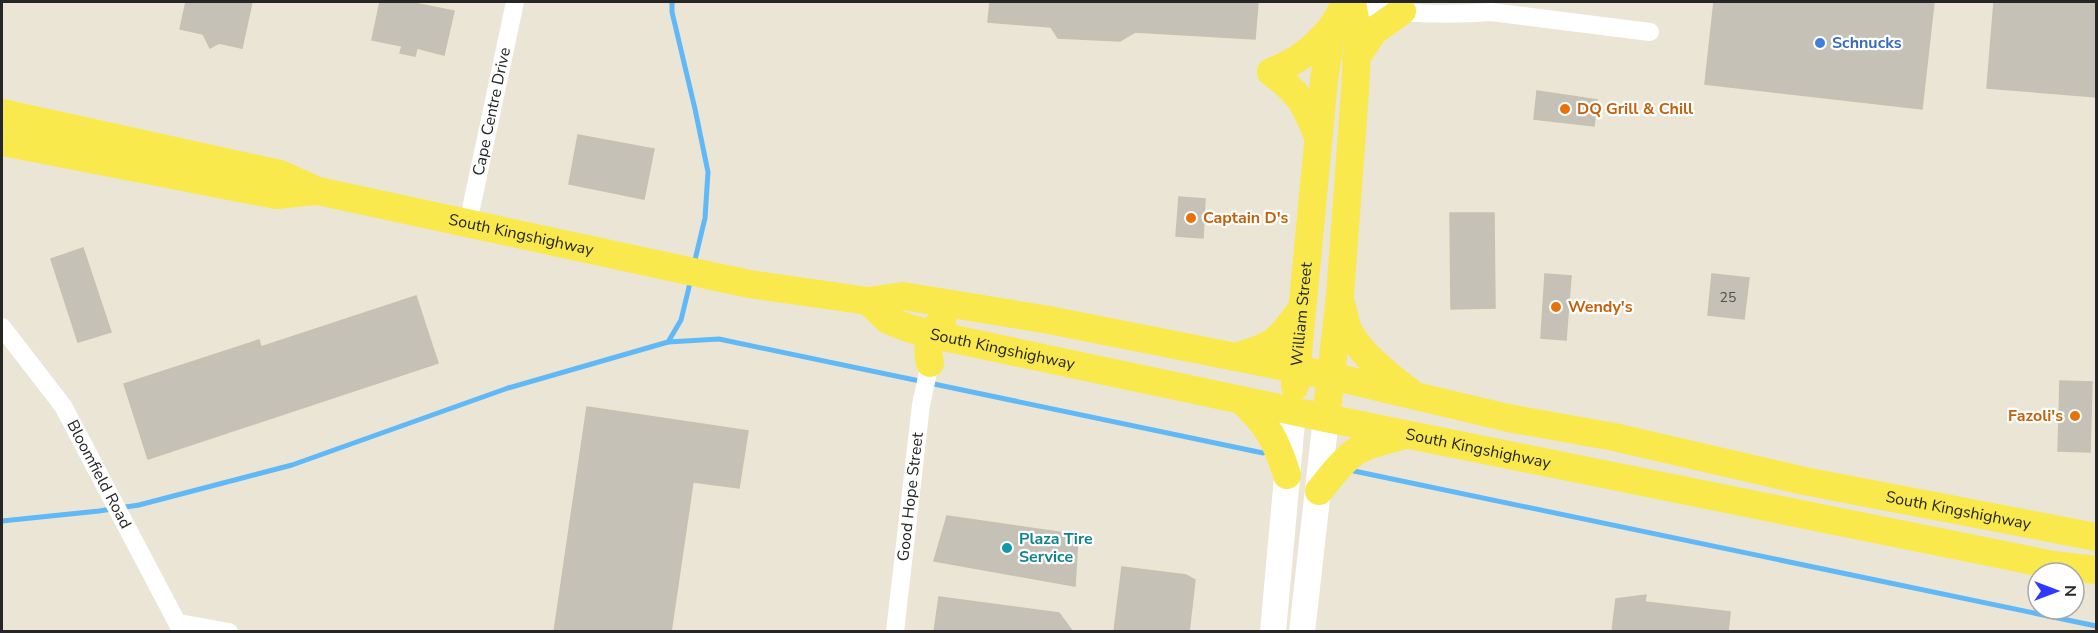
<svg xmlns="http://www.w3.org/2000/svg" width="2098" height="633" font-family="'Nunito Sans',sans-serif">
<rect width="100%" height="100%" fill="#ebe5d6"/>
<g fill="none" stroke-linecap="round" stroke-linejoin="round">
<g stroke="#60b9f6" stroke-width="5">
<path d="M672,2V12L695,109L708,172L705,218L694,264"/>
<path d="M668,342L719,339L1263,453"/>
<path d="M1354,471L2096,626"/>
<path d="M2,521L99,511L139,505L292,465L508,388L668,342L681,320L691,279"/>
</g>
</g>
<g fill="#c5c1b6" stroke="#c6c1b0" stroke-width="1.5">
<path d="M186,2H252L242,48L219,43L210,48L203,34L180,29Z"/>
<path d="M380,2H409L454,11L444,55L417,48L415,56L400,53L402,46L372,40Z"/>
<path d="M990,2H1258L1255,39L1135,32L1120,41L1058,38L1051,27L988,22Z"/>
<path d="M1714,2H1934L1922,109L1705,84Z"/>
<path d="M1994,2H2097V97L1987,88Z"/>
<path d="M1537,91L1597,100L1594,126L1534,119Z"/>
<path d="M578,135L654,149L644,199L569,184Z"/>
<path d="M1179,197L1205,199L1203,238L1176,236Z"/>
<path d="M1450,213H1494L1495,308L1451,309Z"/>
<path d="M83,248L111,332L78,342L51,259Z"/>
<path d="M1545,274L1571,276L1566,340L1541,338Z"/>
<path d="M1712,274L1749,278L1744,319L1708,315Z"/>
<path d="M416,296L438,363L148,459L124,384L259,340L261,347Z"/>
<path d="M2060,381L2092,382L2090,452L2058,451Z"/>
<path d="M587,407L748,431L739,488L693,482L671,632H554Z"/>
<path d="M947,516L1078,535L1075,586L934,561Z"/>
<path d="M1122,567L1186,575L1195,580L1189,632H1114Z"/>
<path d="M1646,595L1645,602L1730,612L1728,632H1612L1616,599Z"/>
<path d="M939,597L1059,613L1073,632H934Z"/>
</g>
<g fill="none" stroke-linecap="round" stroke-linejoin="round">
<g stroke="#fff" stroke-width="18">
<path d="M1360,2C1378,17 1466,14 1491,12L1650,32"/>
<path id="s1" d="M468,223L515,2"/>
<path id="s2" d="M2,327L63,406L182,632"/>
<path d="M179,623L229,632"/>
<path id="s3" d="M895,632L921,405L930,363"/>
</g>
<g stroke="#fff" stroke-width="26">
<path d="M1273,632L1293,411"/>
<path d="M1302,632L1326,418"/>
</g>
<g stroke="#f9e94d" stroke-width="28">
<path d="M1356,58L1374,31L1402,11"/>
<path d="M1271,72C1300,94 1305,104 1318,137"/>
<path d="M1271,72C1299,60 1312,51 1332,27"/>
<path id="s4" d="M2,113L280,174L318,191L749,284L868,301L903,296L1049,320L1331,376L1508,418L1614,437L1804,481L2096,537"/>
<path d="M2,142L276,195L316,191"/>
<path id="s5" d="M868,301L888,320L908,328L930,334L1326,418L2053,565L2096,570"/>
<path d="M1341,303C1343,311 1345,319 1347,327C1356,350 1391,378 1410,392"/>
<path d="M1235,357C1275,346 1279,341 1302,308"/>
<path d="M930,363C926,347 929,331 942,321"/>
<path id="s6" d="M1295,386L1324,80L1332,27L1347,2"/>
<path d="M1241,400C1268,425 1276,440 1287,475"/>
<path d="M1326,418L1340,296L1355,91L1358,37L1352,2"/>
<path d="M1319,491C1330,478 1341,462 1355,452C1369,443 1389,440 1405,435"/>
</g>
</g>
<circle fill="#3f7fe0" stroke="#fff" stroke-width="2" cx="1820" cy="43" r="6"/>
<g fill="#e8710a" stroke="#fff" stroke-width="2">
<circle cx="1565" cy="109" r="6"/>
<circle cx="1191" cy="218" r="6"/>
<circle cx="1556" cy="307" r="6"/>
<circle cx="2075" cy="416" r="6"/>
</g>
<circle fill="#0f9aa8" stroke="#fff" stroke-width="2" cx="1007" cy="548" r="6"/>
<g text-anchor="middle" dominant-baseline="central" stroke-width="4.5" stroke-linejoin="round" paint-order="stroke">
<g font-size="14" fill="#4e4d4a">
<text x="1728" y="297">25</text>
</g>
<g font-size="16" font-weight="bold" fill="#366cbe" stroke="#fff" text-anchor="start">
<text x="1832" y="43">Schnucks</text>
</g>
<g font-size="16" font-weight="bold" fill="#c56008" stroke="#fff" text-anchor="start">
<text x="1577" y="109">DQ Grill &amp; Chill</text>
<text x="1203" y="218">Captain D's</text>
<text x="1568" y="307">Wendy's</text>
<text x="2063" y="416" text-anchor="end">Fazoli's</text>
</g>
<g font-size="16" fill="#262626" stroke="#fff">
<text stroke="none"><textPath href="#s1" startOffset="114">Cape Centre Drive</textPath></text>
<text stroke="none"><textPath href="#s4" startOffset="534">South Kingshighway</textPath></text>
<text stroke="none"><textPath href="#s6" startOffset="72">William Street</textPath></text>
<text stroke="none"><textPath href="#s5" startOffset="146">South Kingshighway</textPath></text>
<text stroke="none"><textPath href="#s5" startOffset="632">South Kingshighway</textPath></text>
<text stroke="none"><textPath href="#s2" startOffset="177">Bloomfield Road</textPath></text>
<text stroke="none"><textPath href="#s3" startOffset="136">Good Hope Street</textPath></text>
<text stroke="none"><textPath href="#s4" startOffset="2000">South Kingshighway</textPath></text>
</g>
<g font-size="16" font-weight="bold" fill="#0d838f" stroke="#fff" text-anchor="start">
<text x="1019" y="539">Plaza Tire<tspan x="1019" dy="18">Service</tspan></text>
</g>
</g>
<rect width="2098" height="633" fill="none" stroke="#262626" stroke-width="6"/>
<g transform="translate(2056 591) rotate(90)"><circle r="28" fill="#ffffff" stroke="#a8a8a8" stroke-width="1.5"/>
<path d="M0-4.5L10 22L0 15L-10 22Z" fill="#2f38ff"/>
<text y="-9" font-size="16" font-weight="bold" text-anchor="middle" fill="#262626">N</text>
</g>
</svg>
